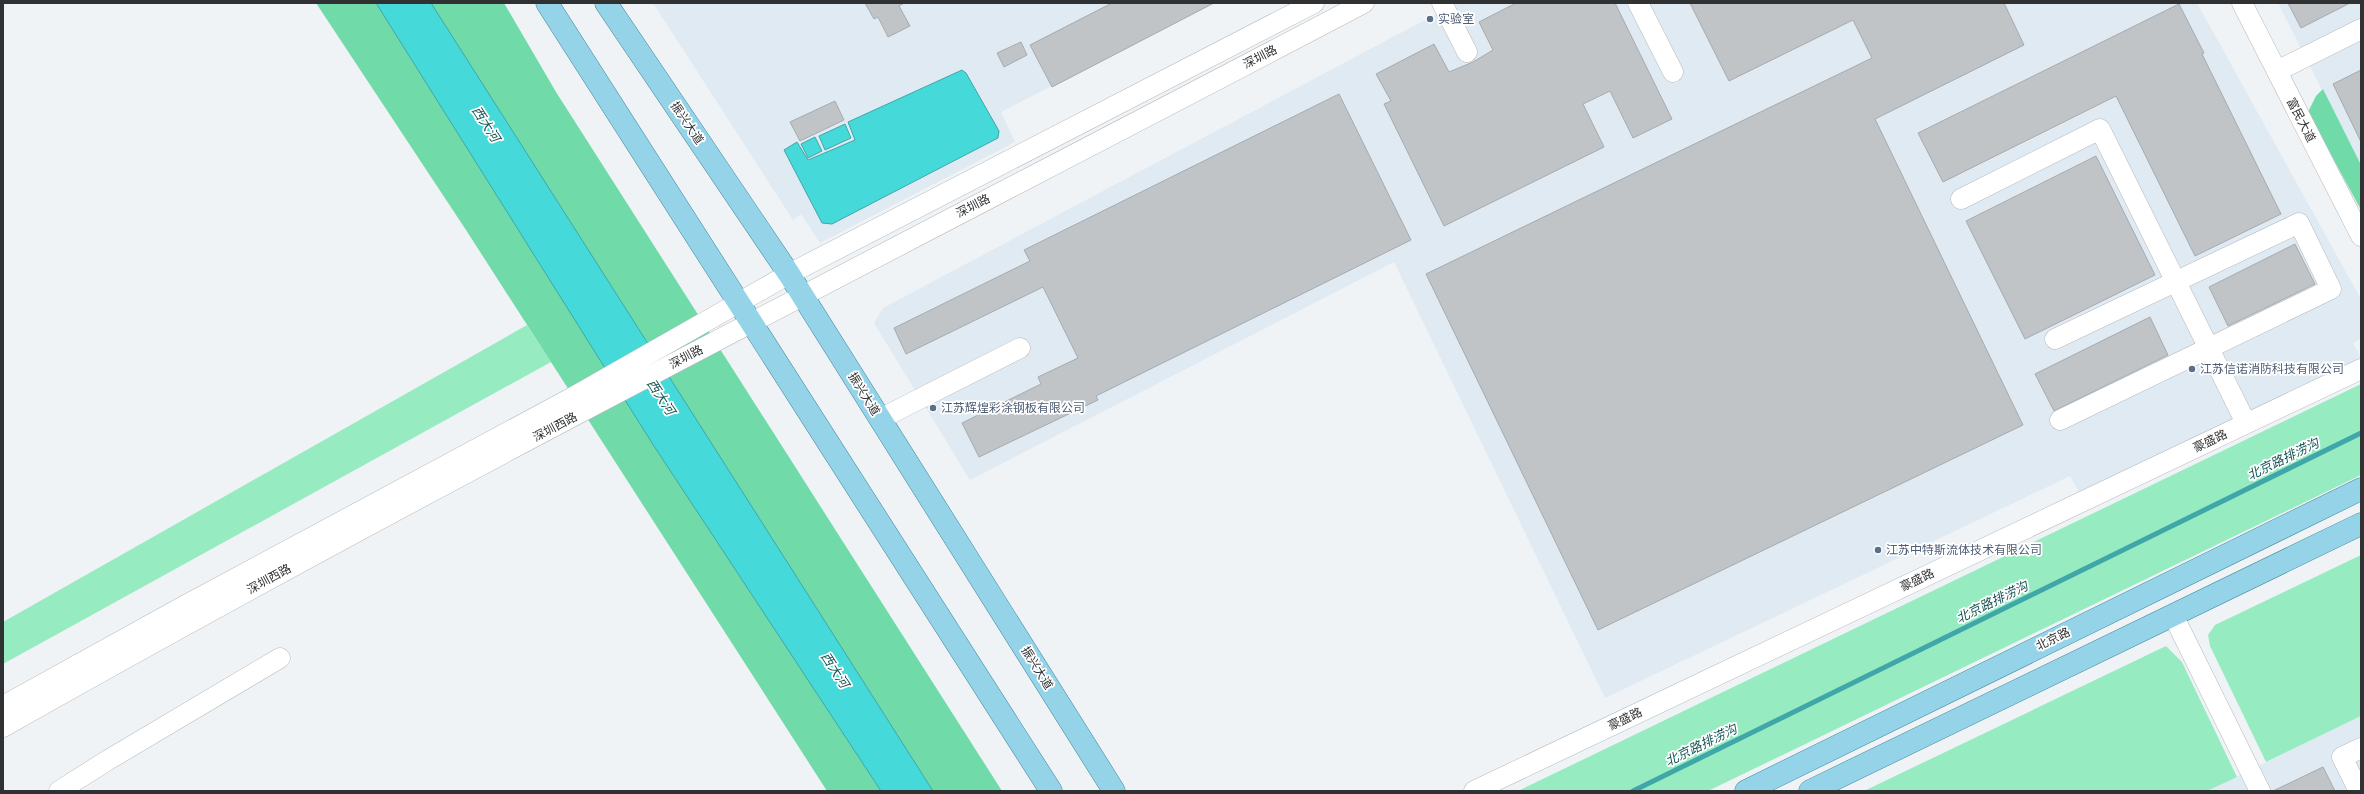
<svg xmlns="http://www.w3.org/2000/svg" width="2364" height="794" font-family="Helvetica,'Noto Sans SC',sans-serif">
<rect width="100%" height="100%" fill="#eff3f6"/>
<g fill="#e0eaf3">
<path d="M653,3H1214L1001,112L1015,142L820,243L801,214L793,220Z"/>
<path d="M1457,3H2197L2361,299V339L2353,343L2361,358L2079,492L2070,476L1605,698L1394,262L970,480L874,323L883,308Z"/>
<path d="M2278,3H2361V167Z"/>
<path d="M2361,716V791H2207Z"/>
</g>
<g fill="#97ebc1">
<path d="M527,325L551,362L3,664V622Z"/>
<path d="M2361,384V475L1708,791H1518Z"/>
<path d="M2361,555V716L2266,762L2210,646L2208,635L2215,625Z"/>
<path d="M2166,646L2182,662L2237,777L2207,791H1864Z"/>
</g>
<g fill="#71daa9">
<path d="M316,3H504L556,92L1002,791H827L466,230Z"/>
<path d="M2323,89L2361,165V210L2308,112L2316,96Z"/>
</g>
<g fill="#45d9da" stroke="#3fa7a8">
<path d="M376,3H431L933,791H881L652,443Z"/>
<path d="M962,70L966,73L999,131L998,138L832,224L822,223L784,150L797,142L808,160L855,140L848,122Z"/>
<path d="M845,124L851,138L825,150L819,136Z"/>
<path d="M815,137L822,151L808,158L801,144Z"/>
</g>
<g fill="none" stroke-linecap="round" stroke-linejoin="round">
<path stroke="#3fa7a8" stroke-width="5" d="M1633,791L2361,433"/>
</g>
<g fill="#c0c4c7" stroke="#a7aaae">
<path d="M865,3H904L899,6L910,26L888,37L878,17L874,19Z"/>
<path d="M1112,3H1214L1052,87L1030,45Z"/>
<path d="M1516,3H1615L1672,119L1633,138L1610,91L1583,104L1604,147L1444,226L1384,104L1391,101L1376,74L1434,44L1449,72L1473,62L1493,50L1479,22Z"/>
<path d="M1690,3H2004L2024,45L1875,119L2023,425L1598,630L1426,274L1872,58L1853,20L1729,81Z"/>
<path d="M2288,3H2350L2301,28Z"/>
<path d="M2179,4L2204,53L2202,54L2281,214L2195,256L2116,96L1943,182L1918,133Z"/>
<path d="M1021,42L1027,55L1004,67L997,53Z"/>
<path d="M2361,70V142L2333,84Z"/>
<path d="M1339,94L1411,240L1096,396L1098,400L979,457L962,423L1041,384L1038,377L1078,358L1043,287L906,354L894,328L1030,261L1024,250Z"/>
<path d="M835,101L844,120L800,141L790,122Z"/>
<path d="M2096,156L2155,275L2025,339L1966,221Z"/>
<path d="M2295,244L2315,284L2228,326L2209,287Z"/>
<path d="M2150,317L2168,355L2054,411L2035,374Z"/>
<path d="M2323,767L2335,791H2273Z"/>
</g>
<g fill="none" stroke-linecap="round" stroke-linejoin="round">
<g stroke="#b6babd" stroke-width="21">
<g id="minor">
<path d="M1442,3L1467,52"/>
<path d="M1638,3L1673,72"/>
<path d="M2242,3L2361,236"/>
<path d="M2277,71L2361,29"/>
<path d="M1961,199L2100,129L2246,423"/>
<path d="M2055,339L2299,223L2331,289L2060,420"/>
<path d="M575,396L789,274L1314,3"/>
<path d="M880,419L1020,348"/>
<path d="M2173,615L2260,791"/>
<path d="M3,706L184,606L575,396L581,409"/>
<path d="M3,727C450,474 909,242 1364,3"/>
<path d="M59,791L108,760L280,658"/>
<path d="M1474,791L2361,369"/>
<path d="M2359,791L2342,757L2361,748"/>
</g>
</g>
<g stroke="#44889e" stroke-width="23">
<g id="major">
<path d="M547,3L1051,791"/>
<path d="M606,3L789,274L1114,791"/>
<path d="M1746,791L2361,489"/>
<path d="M1810,791L2361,524"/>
</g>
</g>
<use href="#minor" stroke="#fff" stroke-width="20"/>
<use href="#major" stroke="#95d4e8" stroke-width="22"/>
</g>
<g fill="#5c6f8a" stroke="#fff" stroke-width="1.5">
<circle cx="1430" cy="19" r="4"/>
<circle cx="2192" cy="369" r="4"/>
<circle cx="933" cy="408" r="4"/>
<circle cx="1878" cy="550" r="4"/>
</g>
<g text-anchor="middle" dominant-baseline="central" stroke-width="3.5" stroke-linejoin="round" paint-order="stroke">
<g font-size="12" fill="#4e5e75" stroke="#fff" text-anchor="start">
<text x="1438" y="19">实验室</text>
<text x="2200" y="369">江苏信诺消防科技有限公司</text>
<text x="941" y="408">江苏辉煌彩涂钢板有限公司</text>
<text x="1886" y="550">江苏中特斯流体技术有限公司</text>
</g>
<g font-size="12" fill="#303132" stroke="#fff">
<text transform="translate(1260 57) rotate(-27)">深圳路</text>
<text transform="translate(2301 120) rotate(63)">富民大道</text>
<text transform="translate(687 123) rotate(56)">振兴大道</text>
<text transform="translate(973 206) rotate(-27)">深圳路</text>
<text transform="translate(686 357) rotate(-28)">深圳路</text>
<text transform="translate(864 394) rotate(58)">振兴大道</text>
<text transform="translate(555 427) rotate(-28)">深圳西路</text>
<text transform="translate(2210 441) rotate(-25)">豪盛路</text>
<text transform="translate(269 579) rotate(-29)">深圳西路</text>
<text transform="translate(1917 580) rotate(-25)">豪盛路</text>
<text transform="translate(2053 639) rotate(-26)">北京路</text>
<text transform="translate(1037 668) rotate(58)">振兴大道</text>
<text transform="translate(1625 719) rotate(-25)">豪盛路</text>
</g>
<g font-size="13" font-style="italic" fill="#185555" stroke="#fff">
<text transform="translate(486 124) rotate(57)">西大河</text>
<text transform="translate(661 397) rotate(57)">西大河</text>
<text transform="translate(2283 459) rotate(-26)">北京路排涝沟</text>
<text transform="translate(1992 602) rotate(-26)">北京路排涝沟</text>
<text transform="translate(835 670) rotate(57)">西大河</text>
<text transform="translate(1701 745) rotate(-26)">北京路排涝沟</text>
</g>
</g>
<rect width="2364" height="794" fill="none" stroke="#303132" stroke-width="8"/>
</svg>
